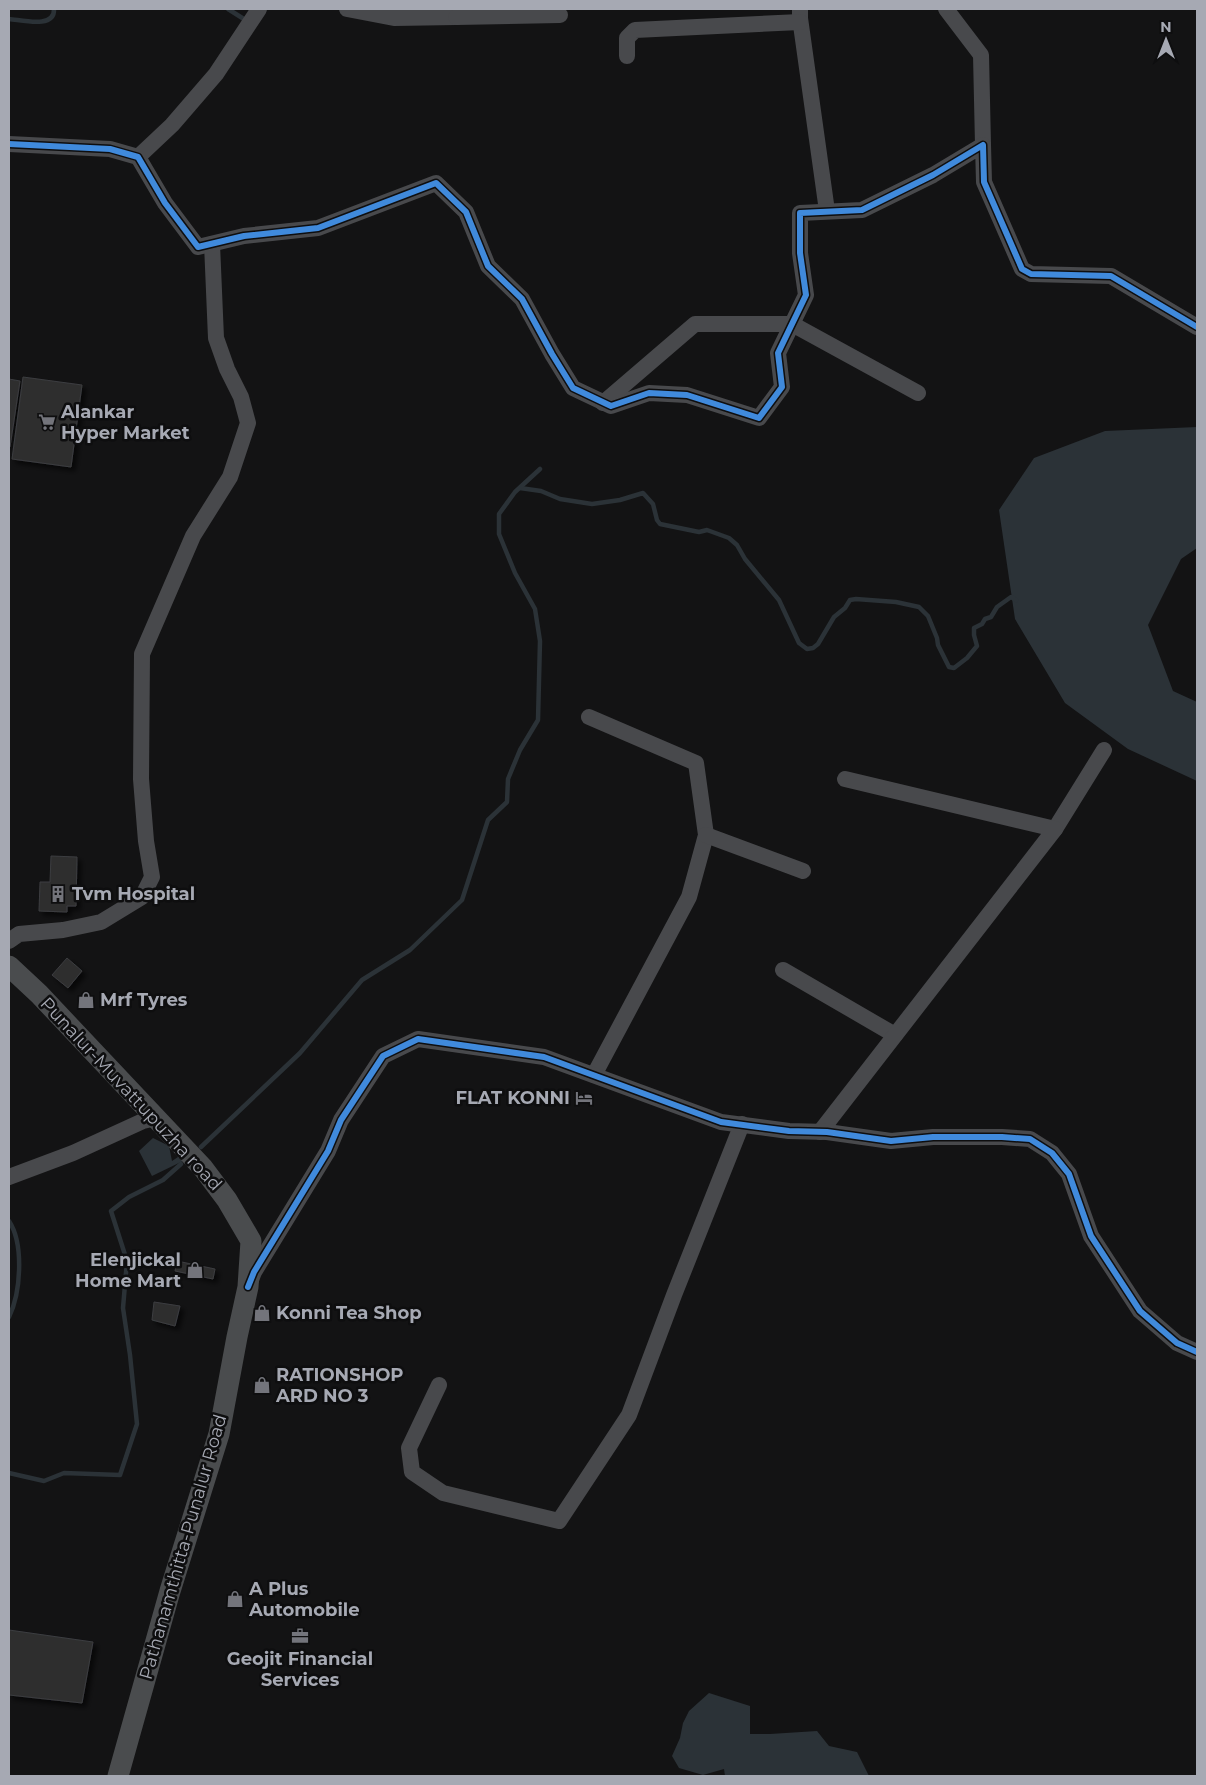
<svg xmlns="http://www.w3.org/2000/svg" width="1206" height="1785" font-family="Montserrat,sans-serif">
<defs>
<filter id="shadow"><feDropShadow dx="4" dy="4" stdDeviation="2.5" flood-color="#0009"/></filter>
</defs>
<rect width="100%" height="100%" fill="#131314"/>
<g fill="#2b3237">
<path d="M1197,427V548L1181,559L1148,625L1173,691L1197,702V781L1128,749L1065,703L1015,619L999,510L1034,458L1105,431Z"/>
<path d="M153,1138L169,1146L172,1161L181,1155L183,1161L152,1176L139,1151Z"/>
<path d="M709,1693L750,1706V1734H770L817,1731L829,1746L857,1752L869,1776H725L724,1769L703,1775L679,1768L672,1756L680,1738L683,1723L689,1711Z"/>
</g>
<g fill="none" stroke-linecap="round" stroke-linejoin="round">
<g stroke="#2b3237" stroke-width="4.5">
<path d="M228,9L247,21"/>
<path d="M9,19C22,20 55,29 54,9"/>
<path d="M520,488L541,491L560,499L592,504L620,500L643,493L653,504L657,520L660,524L699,532L707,530L729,538L737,545L745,559L779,600L799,643L807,649L813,648L818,644L834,617L845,608L850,600L856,599L896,602L919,607L928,616L937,638L938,645L949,667L954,668L967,658L977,646L974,635V628L982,624L985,619L991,617L997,607L1011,597L1016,600"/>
<path d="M201,1147L300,1053L362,980L410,950L462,900L488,820L507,802L508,779L520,750L538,720L540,641L535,609L515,573L499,534V514L515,492L540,469"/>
<path d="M9,1221C24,1244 21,1292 9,1317"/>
<path d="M9,1473L44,1481L64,1473L120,1475L137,1424L130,1355L123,1308L127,1261L111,1211L129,1197L163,1180L181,1164"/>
</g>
</g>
<g fill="#2e2e2f" stroke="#3c3d40" filter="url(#shadow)">
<path d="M23,377L82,385L71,467L12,459Z"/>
<path d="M9,379L20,381L10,447H9Z"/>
<path d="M51,856L77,857L76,906H67V912L39,911L40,882H50Z"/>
<path d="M67,958L82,971L68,988L52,975Z"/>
<path d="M177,1261L215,1269L213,1279L175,1271Z"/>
<path d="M154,1302L180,1306L175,1326L152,1320Z"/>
<path d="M9,1630L93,1642L82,1703L9,1695Z"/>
</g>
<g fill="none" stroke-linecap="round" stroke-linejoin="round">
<g stroke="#48494c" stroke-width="16">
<path d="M347,9L394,18L456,17L458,9"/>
<path d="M800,9V18L827,211"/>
<path d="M946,9L981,55L983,145"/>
<path d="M456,17L560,15"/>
<path d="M627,56V38L635,30L800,22"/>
<path d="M9,144L110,149L138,157L165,203L198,247L244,236L318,228L436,183L466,212L488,266L522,299L552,354L573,388L611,406L649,393L687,395L759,418L782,387L778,353L806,295L800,253V213L862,210L933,175L983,145L984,182L1022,269L1031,274L1111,276L1197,327"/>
<path d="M138,157L172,125L216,74L259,9"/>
<path d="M603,403L695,324H792L918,393"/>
<path d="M589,717L696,763L706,835L689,897L594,1075"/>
<path d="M1055,829L1104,750"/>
<path d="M706,835L803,871"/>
<path d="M9,941L19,934L63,930L101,922L142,897L152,877L146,841L141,779L142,654L193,536L230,477L248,423L241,397L227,369L216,338L212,244"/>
<path d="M783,970L895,1035"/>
<path d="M820,1132L1055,829L845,779"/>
<path d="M9,1177L73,1153L143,1121L156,1118"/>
<path d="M251,1280L254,1272L328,1151L341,1120L383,1056L418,1039L544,1057L721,1122L789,1131L827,1132L891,1141L933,1137H1002L1030,1139L1052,1153L1069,1174L1091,1236L1140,1311L1177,1343L1197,1352"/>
<path d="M439,1385L409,1448L412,1472L443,1493L559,1521L629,1415L674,1295L742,1124"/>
</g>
<path stroke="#4a4c4e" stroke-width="21" d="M9,966L39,994L203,1168L227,1200L251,1241L248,1287L237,1337L219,1434L170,1591L118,1776"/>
<g stroke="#0e0e0f" stroke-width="9">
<g id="cycleway">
<path d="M9,144L110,149L138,157L165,203L198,247L244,236L318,228L436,183L466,212L488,266L522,299L552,354L573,388L611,406L649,393L687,395L759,418L782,387L778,353L806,295L800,253V213L862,210L933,175L983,145L984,182L1022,269L1031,274L1111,276L1197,327"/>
<path d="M248,1287L254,1272L328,1151L341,1120L383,1056L418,1039L544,1057L721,1122L789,1131L827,1132L891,1141L933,1137H1002L1030,1139L1052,1153L1069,1174L1091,1236L1140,1311L1177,1343L1197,1352"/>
</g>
</g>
<use href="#cycleway" stroke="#408adc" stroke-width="6"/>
</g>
<defs>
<g id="supermarket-bare" transform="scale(1.35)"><path d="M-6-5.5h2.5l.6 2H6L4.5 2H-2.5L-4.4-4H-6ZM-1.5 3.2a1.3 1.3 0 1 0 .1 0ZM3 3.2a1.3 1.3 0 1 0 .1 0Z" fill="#73747b" stroke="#0e0e0f" stroke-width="2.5" paint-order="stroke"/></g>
<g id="building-bare" transform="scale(1.35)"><path d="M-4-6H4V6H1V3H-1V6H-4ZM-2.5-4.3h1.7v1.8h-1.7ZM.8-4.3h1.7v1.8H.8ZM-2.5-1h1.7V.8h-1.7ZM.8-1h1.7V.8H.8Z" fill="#73747b" stroke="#0e0e0f" stroke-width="2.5" paint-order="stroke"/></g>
<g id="shop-bare" transform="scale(1.35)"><path d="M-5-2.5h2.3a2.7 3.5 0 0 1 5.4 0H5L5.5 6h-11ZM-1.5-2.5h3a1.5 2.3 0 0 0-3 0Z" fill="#73747b" stroke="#0e0e0f" stroke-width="2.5" paint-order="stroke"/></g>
<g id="hotel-bare" transform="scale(1.35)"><path d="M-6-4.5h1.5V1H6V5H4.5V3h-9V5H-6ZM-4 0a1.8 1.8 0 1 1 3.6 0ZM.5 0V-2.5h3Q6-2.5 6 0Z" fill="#73747b" stroke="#0e0e0f" stroke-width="2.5" paint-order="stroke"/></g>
<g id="office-bare" transform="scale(1.35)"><path d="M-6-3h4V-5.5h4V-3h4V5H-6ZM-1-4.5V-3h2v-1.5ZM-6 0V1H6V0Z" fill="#73747b" stroke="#0e0e0f" stroke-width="2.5" paint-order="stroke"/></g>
</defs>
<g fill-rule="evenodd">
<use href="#supermarket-bare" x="47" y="422"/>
<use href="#building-bare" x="58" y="894"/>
<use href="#shop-bare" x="86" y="1000"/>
<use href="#hotel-bare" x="584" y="1098"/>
<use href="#shop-bare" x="195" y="1270"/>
<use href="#shop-bare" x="262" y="1313"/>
<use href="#shop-bare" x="262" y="1385"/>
<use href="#shop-bare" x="235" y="1599"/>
<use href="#office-bare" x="300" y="1636"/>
</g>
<g text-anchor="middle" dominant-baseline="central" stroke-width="5" stroke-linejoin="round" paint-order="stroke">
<g font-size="18" font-weight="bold" fill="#a6a9b3" stroke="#0e0e0f" text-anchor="start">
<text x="61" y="412">Alankar<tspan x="61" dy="21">Hyper Market</tspan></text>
<text x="72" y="894">Tvm Hospital</text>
<text x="100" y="1000">Mrf Tyres</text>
<text x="570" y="1098" text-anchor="end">FLAT KONNI</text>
<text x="181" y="1260" text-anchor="end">Elenjickal<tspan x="181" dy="21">Home Mart</tspan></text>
<text x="276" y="1313">Konni Tea Shop</text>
<text x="276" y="1375">RATIONSHOP<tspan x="276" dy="21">ARD NO 3</tspan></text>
<text x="249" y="1589">A Plus<tspan x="249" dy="21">Automobile</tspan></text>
<text x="300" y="1659" text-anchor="middle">Geojit Financial<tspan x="300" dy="21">Services</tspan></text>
</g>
<g font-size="18" fill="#a6a9b3" stroke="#0e0e0f">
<text transform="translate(131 1094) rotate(47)">Punalur-Muvattupuzha road</text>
<text transform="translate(183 1547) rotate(-74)">Pathanamthitta-Punalur Road</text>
</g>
</g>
<rect width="1206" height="1785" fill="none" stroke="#a6a9b3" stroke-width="20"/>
<g transform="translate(1166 40)" stroke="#0e0e0f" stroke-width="4" paint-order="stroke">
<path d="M0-4L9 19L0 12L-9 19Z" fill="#a6a9b3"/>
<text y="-8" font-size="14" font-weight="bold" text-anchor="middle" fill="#a6a9b3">N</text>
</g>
</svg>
